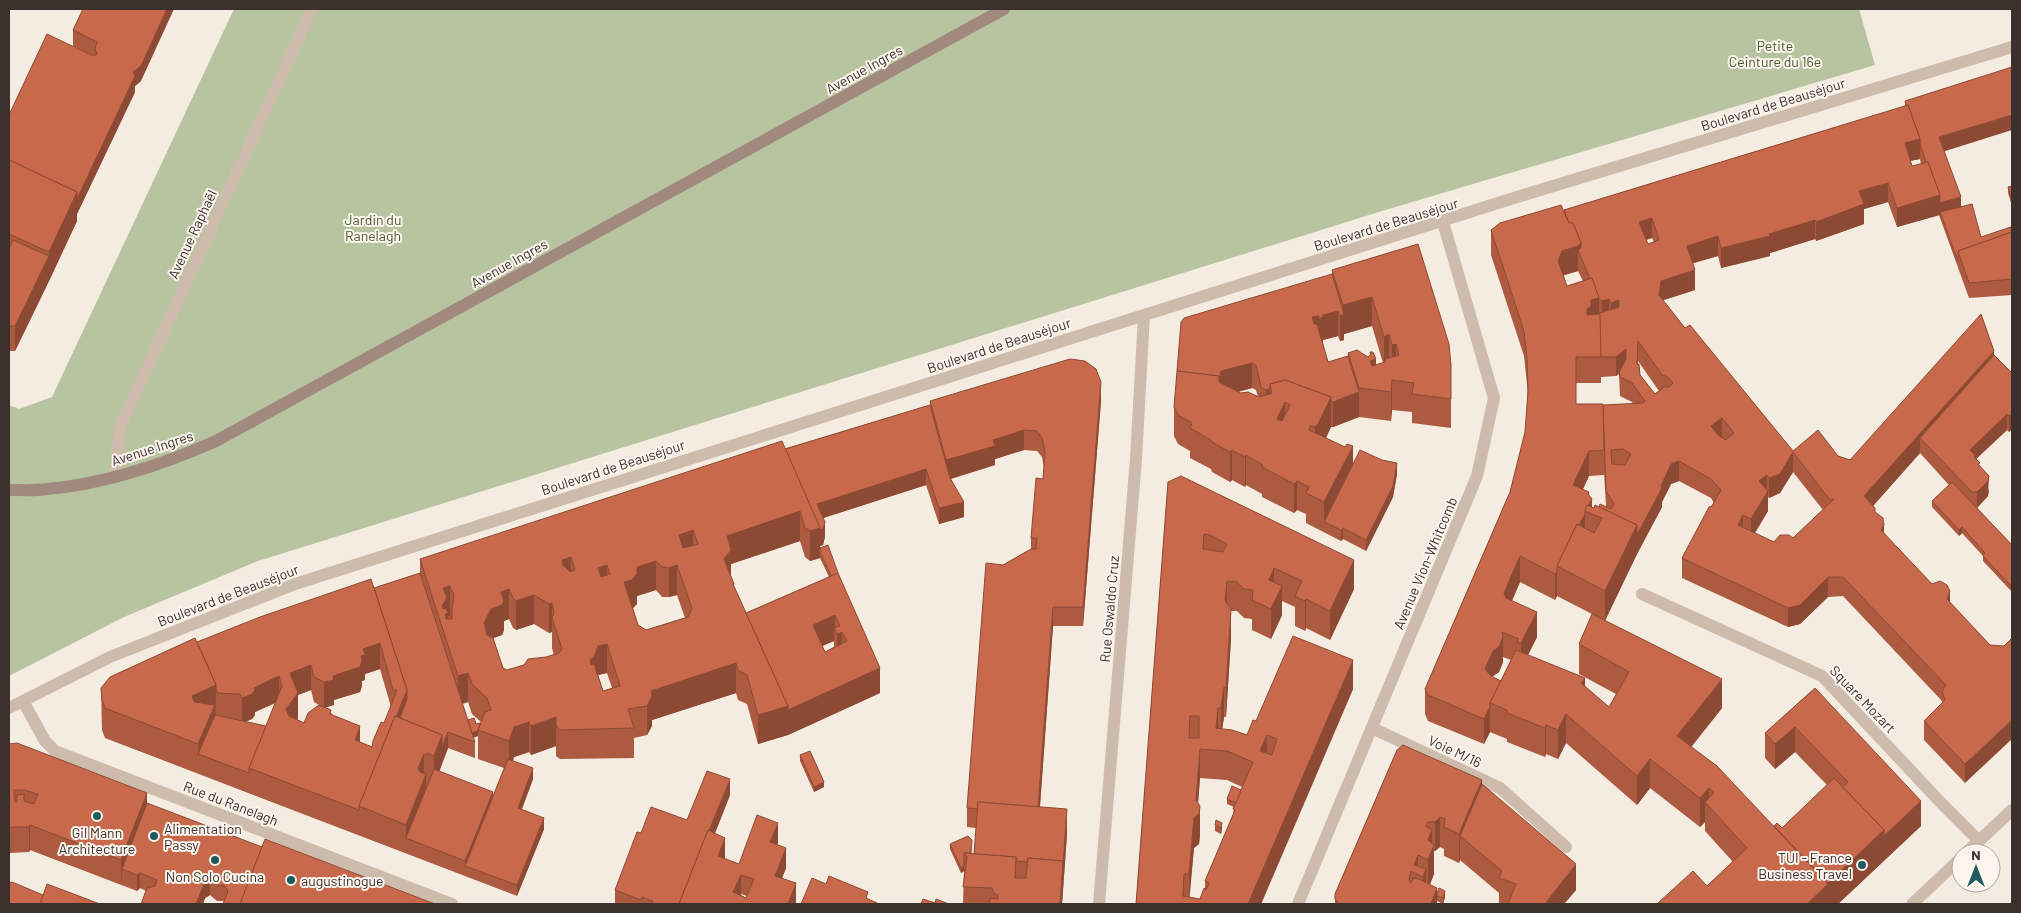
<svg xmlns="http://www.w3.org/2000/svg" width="2021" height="913" font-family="Barlow,sans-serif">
<rect width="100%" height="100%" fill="#f4ebe1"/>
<path fill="#b8c4a0" d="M234,9H1859L1875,65L1382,211L258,561L124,617L9,676V405L19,409L52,397Z"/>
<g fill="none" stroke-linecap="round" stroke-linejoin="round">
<g stroke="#cdbbac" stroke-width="12">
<path d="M115,477L120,427L312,9"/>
<path d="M1642,594L1822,676L1943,805L1979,841"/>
<path d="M23,701L45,741L55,751L452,904"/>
<path d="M1372,728L1500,788L1566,847"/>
<path d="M1099,904L1136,459L1144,315"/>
<path d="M1298,904L1477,476L1494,398L1443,222"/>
</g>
<g stroke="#cdbbac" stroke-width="12">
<path d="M9,708L110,657L295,584L1517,197L2012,47"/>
<path d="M1966,853L2012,810"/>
<path d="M1912,904L1961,858"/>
</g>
<path stroke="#a18a7d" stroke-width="12" d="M9,490C21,490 34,491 47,489C105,484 164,464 216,441L1004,9"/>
</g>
<g fill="#ac5a40" fill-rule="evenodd">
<path d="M83,9L141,81L135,86V92L77,214V221L49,281L15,351H9V115L93,56L73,46V30Z"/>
<path d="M1905,101L1944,151L1961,207L1981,237L2012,230V295L1969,298L1939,215L1897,227L1888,202L1864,209V224L1816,241L1815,239L1770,253V256L1721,268L1718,256L1693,263L1695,290L1663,300L1685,328L1793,451L1838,456L1850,460L1994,355L2012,373V429L2009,432L2007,430L1976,459L1980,466L1989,491L1988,496L1977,508L2012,545V592L1983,561V556L1962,533L1959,536L1932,507V501L1949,485L1920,453L1873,506L1884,534L1990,645L1965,783L1924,740V721L1942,703V701L1843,596L1828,597L1800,624L1788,627L1682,578V558L1714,503L1711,498L1679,481L1671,484L1662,502V507L1637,554L1605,620L1722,708L1691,747L1774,827V826L1782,828L1827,785L1795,752L1775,769L1765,758V733L1815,688L1921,826L1838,904L1707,886L1733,862L1705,831V822L1700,827L1650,788L1637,805L1566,743L1558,759L1546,754L1545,757L1507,742V739L1490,732L1484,744L1428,721L1425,714V689L1510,492L1525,432L1528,397L1527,384L1524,356L1491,255V230L1564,210L1905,106ZM1920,159L1921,164L1912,166L1910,161ZM1652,238L1654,242L1648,244L1646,240ZM1578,271L1583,281L1567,286L1563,275ZM1638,361L1659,391L1655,394L1640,375L1638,364ZM1619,374L1620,396L1632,402L1633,404L1603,405L1576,404V383H1601V377L1616,376ZM1604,472L1606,506L1594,508L1592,507L1589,496L1583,489L1589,476L1604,475ZM1793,472L1823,510L1793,538L1774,542L1755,533L1768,511V497L1769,498L1780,493ZM1520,582L1555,600L1557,596L1592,614L1579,644V674L1616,694L1609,707L1585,686L1528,655L1537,637L1512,601ZM1503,657L1511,660L1501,681L1492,677L1499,672L1503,662Z"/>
<path d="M2012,186V206L2008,193V187Z"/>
<path d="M1418,244L1451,365V428L1412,423V412L1392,410L1391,421L1359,417L1333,427H1331L1326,438L1353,465L1397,474L1393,497L1366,551L1343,539L1341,541L1306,523V514L1297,510L1294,513L1262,497V494L1246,485L1245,487L1232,480L1230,482L1212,472L1211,469L1190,458V451L1178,444L1174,436V407L1332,274V270ZM1372,326L1383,363L1376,365L1370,352V355L1368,357L1348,353V357L1328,362L1323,343V340L1338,336L1340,341L1344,340V334ZM1252,388L1256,390L1258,397L1241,393L1238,392Z"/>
<path d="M930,401H1101L1083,626H1053L1040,807L1067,834L1062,904H963L964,871L961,873L950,849V844L972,845L971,853L974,854L976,828L967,827V808L1003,565L1031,549V538L1043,479L1044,468L1042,457L1037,451L1024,450L995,459V465L951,479L964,517L939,524L926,485L823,518L825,537L823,545L820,546V548L880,693L788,735L758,744L747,704L738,700L736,693L652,720V726L647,735L634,738V758L560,759L556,756V746L531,755L529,752L514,757L513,761L533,779L522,809L544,829L517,896L105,738L102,730L101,688L197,642L374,588L420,573V559L930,405ZM800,541L805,557L810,561L820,558L829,577L746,613L734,587V584L731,576V564ZM656,590L662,597H669L677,595L685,618L646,630L638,625L633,608L637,604V596ZM509,619L513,628L516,630L534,624L549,633L552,632V648L554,655L507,670L503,668L493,638L502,635L504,630V621ZM834,641V647L825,652L822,646ZM380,669L391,707L384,723L372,747L360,742L325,707L334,705V700L360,692L362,686V681L365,680V674ZM607,673L612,688L603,691L598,675ZM311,690L314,702L319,705L304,723L297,719L298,718V695ZM468,702L472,714L481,722L480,724H476L468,720L462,704ZM275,703L266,726L245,722L252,719L255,715V712ZM478,736V759L504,768L493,796L439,772L448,748L475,758V742L473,738Z"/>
<path d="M1168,482L1354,589L1330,640L1306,628L1305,631L1295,626V607L1282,601V615L1271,639L1252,630V619L1244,618L1237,611H1231V638L1226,717H1224L1222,729L1247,735L1256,721L1353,689L1261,904H1136ZM1200,778L1227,780L1242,787L1241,790L1227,799V804L1234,807L1233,815L1205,881V889L1200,899L1189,897L1194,848L1199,844L1200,835L1198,803Z"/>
<path d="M9,744L147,803L262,847L224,901H217L210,895L205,898L203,904H141L146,891L140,888L137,891L30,850L29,852L9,853Z"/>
<path d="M1397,750L1482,784L1576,890L1564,904H1502L1499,903V893L1460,860L1459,863L1444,856V849L1440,847L1435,851H1434V874L1430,884L1437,893L1445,897L1443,904L1437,901V904H1335V894Z"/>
<path d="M800,755L824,787L814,792L800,761Z"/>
<path d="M730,795L715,833L725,857L724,859L739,864L778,843L777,844L786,868L782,878L796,903V904H615V890L641,833L687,820ZM741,894L747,896L746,898L741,895Z"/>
<path d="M1215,825L1222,828L1221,834L1215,831Z"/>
</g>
<g fill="#8c4a34">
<path d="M167,9H174L141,81L135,86V92L77,214V221L49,281V252L133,72Z"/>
<path d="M2012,115V130L1939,153V137Z"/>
<path d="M1920,139V159L1905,162V143Z"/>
<path d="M1888,183V202L1864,209V224L1816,241V222L1859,191Z"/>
<path d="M1940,195V215L1897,227V208Z"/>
<path d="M1961,197V212H1940V203Z"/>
<path d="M1652,218V238L1639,242V222Z"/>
<path d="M1815,220V239L1770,253V256L1721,268V248Z"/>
<path d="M1718,236V256L1687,265V246Z"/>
<path d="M1581,243V258L1578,251V271L1562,276L1558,261L1562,251Z"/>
<path d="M49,256V281L15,351V326Z"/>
<path d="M1695,270V290L1661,301L1659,295L1661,281Z"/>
<path d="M1372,297V326L1344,334V340L1340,341V316L1343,315V305Z"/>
<path d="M1599,298V323L1587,334V309L1591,300Z"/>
<path d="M1609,299V319L1602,320V301Z"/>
<path d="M1619,300V319L1611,322V303Z"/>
<path d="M1338,311V336L1323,340V342L1319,344V319L1323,315Z"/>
<path d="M1319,316V341L1312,317Z"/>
<path d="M1389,334V363L1385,359V366L1384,367V337Z"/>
<path d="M1396,344V374L1392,375V345Z"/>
<path d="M1626,349V368L1616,376V357Z"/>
<path d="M1994,351V370L1920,438V453L1864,516V496Z"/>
<path d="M1376,359V388L1370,361Z"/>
<path d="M1252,363V388L1221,396L1219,382L1221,371Z"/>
<path d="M1392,380V410L1391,421V392Z"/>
<path d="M1101,382V401L1083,626V607Z"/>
<path d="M1270,389V414L1266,415V390Z"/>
<path d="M1359,392V417L1333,427V402Z"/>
<path d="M1331,397V427L1318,454L1315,456V427Z"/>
<path d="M1285,402V432L1277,419Z"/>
<path d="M2007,414V430L1975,460L1970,450Z"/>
<path d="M2012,414V429L2009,432V416Z"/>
<path d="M1722,418V437L1711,445V426Z"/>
<path d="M1024,430V450L995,459V465L946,480V460L993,440Z"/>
<path d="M1353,446V475L1324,522V502Z"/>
<path d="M1232,450V480L1230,482V452Z"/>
<path d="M1589,451V476L1573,510V485Z"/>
<path d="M1793,452V472L1780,493L1769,498V478Z"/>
<path d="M1246,455V485L1245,487V457Z"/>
<path d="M1679,461V481L1671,484L1662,502V507L1637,554V535L1671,464Z"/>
<path d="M1397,463V474L1393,497L1366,551V540Z"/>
<path d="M926,469V485L817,520V504Z"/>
<path d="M1767,475V494L1768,491V511L1751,539V519L1759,481Z"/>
<path d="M1989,476L1988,496L1977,508V492Z"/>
<path d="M1297,481V510L1294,513V484Z"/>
<path d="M1589,492V504L1592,499V514L1588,507V494Z"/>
<path d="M964,502V517L939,524V508Z"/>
<path d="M800,511V541L731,564V579L724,559L727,536Z"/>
<path d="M1585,514V539L1559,567Z"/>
<path d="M1743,515V534L1738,525Z"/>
<path d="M825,522V537L823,545L820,546V558L810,561V531Z"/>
<path d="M1637,525V554L1605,621V591Z"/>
<path d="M1884,525V544L1881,530Z"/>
<path d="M1962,527V533L1959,536V530Z"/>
<path d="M1343,528V539L1341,541V530Z"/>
<path d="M693,530V559L679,565V535Z"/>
<path d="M1520,556V582L1504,618V593Z"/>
<path d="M571,557V587L562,560Z"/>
<path d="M1354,560V589L1330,640V611Z"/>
<path d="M656,561V590L637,596V604L632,609L624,582L637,567Z"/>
<path d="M607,565V594L598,568Z"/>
<path d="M677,565V595L669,597V568Z"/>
<path d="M1274,568V597L1269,609V580Z"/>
<path d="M1557,571V596L1555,600V574Z"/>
<path d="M1828,577V597L1800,624L1788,627V608Z"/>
<path d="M1227,581V610L1225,601Z"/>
<path d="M450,586V616H448V643L442,606L443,588Z"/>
<path d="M1282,586V615L1271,639V609Z"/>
<path d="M509,589V619L504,621V630L502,635L491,639L484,652V623L501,592Z"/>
<path d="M1950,591V611L1947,599Z"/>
<path d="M534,595V624L516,630V601Z"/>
<path d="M1306,599V628L1305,631V601Z"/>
<path d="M552,603V632L549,633V604Z"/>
<path d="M1053,607V626L1038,832V812Z"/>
<path d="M1231,609V638L1226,717V688Z"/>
<path d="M1537,612V637L1521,669V643Z"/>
<path d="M835,615V630L834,628V641L813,650V625Z"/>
<path d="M842,632V657L837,660V634Z"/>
<path d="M1503,637V662L1499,672L1493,676L1485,695V669L1493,651Z"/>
<path d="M380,643V669L365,674V680L362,681V686L360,692L334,700V705L324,708V682L361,656L363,649Z"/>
<path d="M607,644V673L598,675L594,687L590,660L598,646Z"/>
<path d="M1353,660V689L1261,904H1248Z"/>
<path d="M736,663V693L652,720V726L647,735V706L651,691Z"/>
<path d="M311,665V690L298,695V718L286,734V709L290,673Z"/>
<path d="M880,668V693L788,735L758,744V715Z"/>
<path d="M468,673V702L458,705V676Z"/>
<path d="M279,676V701L255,712V715L252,719L242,723V698L254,688Z"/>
<path d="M1585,678V707L1581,683Z"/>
<path d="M1722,679V708L1677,765V736Z"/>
<path d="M216,685L215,735L198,754V744L192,725V696Z"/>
<path d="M1224,687V717L1221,737V708Z"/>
<path d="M407,690V715L360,806Z"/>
<path d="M1490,707V732L1484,744V719Z"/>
<path d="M1218,708V737L1216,728Z"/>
<path d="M1566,714V743L1558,759V730Z"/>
<path d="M556,717V746L531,755V726Z"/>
<path d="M2012,720V739L1965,783V764Z"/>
<path d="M529,722V752L514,757L509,770V741L514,727Z"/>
<path d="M1546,725V754L1545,757V728Z"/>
<path d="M360,726V751L355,740Z"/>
<path d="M1795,727V752L1775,769V744Z"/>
<path d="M478,730V736L469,739V734Z"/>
<path d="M448,732V748L434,785V756L442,735Z"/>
<path d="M1267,735V764L1260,751Z"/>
<path d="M1200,749V778L1197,816L1200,806V835L1199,844L1194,848L1189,904V874Z"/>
<path d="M424,754V781L426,774V804L406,838V854V825L418,768Z"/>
<path d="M1650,759V788L1637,805V776Z"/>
<path d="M533,768V779L518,819V808Z"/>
<path d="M730,779V795L687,904H681Z"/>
<path d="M1482,780V809L1460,836V860L1459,863V834Z"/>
<path d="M824,782V787L814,792V787Z"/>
<path d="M1709,788V806L1705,802V822L1700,827V798Z"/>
<path d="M493,792V808L465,866V861Z"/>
<path d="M147,793V818L122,869L121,885V860Z"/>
<path d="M1921,801V826L1838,904H1807L1828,884V883L1884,830Z"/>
<path d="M1067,809V834L1062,904H1060Z"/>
<path d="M1440,817V847L1435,851V822Z"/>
<path d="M544,818V829L517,896V885Z"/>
<path d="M778,823V843L770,861V842Z"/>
<path d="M1222,823V828L1221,834V828Z"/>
<path d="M30,825V850L29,852V827Z"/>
<path d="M1432,830V849L1434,845V874L1428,889V840Z"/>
<path d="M725,838V857L718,876V856Z"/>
<path d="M786,848V868L775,895V876Z"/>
<path d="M1418,855V875L1414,865Z"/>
<path d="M1016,857V886L1015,878Z"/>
<path d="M1576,864V890L1564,904H1545Z"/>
<path d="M964,866V871L961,873V868Z"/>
<path d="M1426,869V899L1423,904V877Z"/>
<path d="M140,873V888L137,891V875Z"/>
<path d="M1184,874V904L1183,896Z"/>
<path d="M741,875V894L737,904L733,892Z"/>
<path d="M210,879V895L205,898L203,904H196L205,882Z"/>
<path d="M796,883V904H788Z"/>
<path d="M1437,888V904H1431Z"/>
<path d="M1445,891V897L1443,904V898Z"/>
</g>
<g fill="#c8694b" stroke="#8c4a34" fill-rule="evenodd">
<path d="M83,9H167L141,66L133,72L135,76L77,199V192L9,160V115L47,34L93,56L97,54L95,49L97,42L73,30Z"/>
<path d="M2012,67V115L1939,137L1961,197L1940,203V195L1928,162H1926L1920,144V139L1908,105H1906L1905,101Z"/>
<path d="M1908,105L1920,139L1905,143L1912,166L1928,162L1940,195L1897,208L1888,183L1859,191L1864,204L1816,222L1815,220L1769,234L1770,236L1721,248L1718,236L1687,246L1695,270L1661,281L1659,295L1685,328L1690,325L1793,451L1818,430L1838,456L1850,460L1981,314L1994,351L1864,496L1875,508V512L1883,518L1884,525L1881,530L1932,584L1940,581L1947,585L1950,591L1947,599L1990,645L2004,646L2012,638V720L1965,764L1924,721L1945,700L1942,691L1946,685L1843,577H1828L1800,605L1788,608L1682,558L1709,507L1712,506L1721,490L1711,479L1679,461L1671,464L1661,486L1662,488L1637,535V525L1599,507L1600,504L1611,509L1614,504L1606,491L1603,405L1643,403L1645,401L1632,383L1620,377L1619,372L1626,359V349L1616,357H1601L1599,313L1619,307V300L1611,303L1609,299L1602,301L1599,299L1592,278L1590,279L1578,250L1581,248V243L1573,223H1569L1564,210ZM1652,218L1659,240L1648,244L1639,222ZM1638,341L1662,375L1668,377L1673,383L1669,387H1664L1655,394L1640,375L1639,364H1637ZM1722,418L1734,433L1726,440L1718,435L1711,426ZM1623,449L1631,454L1625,465L1612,464L1611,450ZM1793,452L1830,500L1834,499L1793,538L1789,535H1780L1774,542L1738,525L1743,515L1751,519L1768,491L1759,481L1767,475L1769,478L1780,474Z"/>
<path d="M9,160L77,192L49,252L9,234Z"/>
<path d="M2012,186V200L2008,187Z"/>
<path d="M1972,204L1981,237L2011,227L2012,232L1958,251V261L1940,212Z"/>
<path d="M1561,205L1569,223H1573L1581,243L1578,246L1562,251L1558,261L1567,286L1592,278L1599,298L1591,300V306L1587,309V315L1600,314L1601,357H1576V404H1603L1604,450L1589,451L1573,485L1589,492L1588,494L1592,499L1588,506L1587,505L1585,511V514L1579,525L1577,524L1557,566V571L1555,574L1520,556L1504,593L1506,598L1537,612L1521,643L1517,642L1519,639L1502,632L1503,637L1499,647L1493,651L1485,669L1491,676L1501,681L1490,703V707L1484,719L1428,695L1425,689L1510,492L1525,432L1528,391L1527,359L1524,331L1491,230L1500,223Z"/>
<path d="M2012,232V279L1969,283L1958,251Z"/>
<path d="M13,240L49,256L15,326H9V249Z"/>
<path d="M1418,244L1449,344L1451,365V399L1412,394L1414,383L1392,380L1391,392L1359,388L1348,353L1357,350L1368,357L1371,354L1370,352H1373L1376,359L1370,361L1372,366L1385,362V359L1399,355L1396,344L1392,345L1389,334L1384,337L1372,297L1343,305L1332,270Z"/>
<path d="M1332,274L1344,314L1340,316L1338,311L1323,315V317L1319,319V316L1312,317L1314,324H1317L1328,362L1348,356L1359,392L1333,402H1331V397L1285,380L1270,384V389L1266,390L1261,387L1256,365L1252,363L1221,371L1219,381V376L1177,371L1181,322L1184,318Z"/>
<path d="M1994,355L2012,373V414L2009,416L2007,414L1970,450L1975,455L1974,457L1980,463L1978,464L1989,476L1988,481L1977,492H1972L1920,438Z"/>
<path d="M1070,359L1085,361L1096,369L1101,382L1083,607H1053L1038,807L978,802V809L967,808L986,563L1003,565L1031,549H1036L1037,538H1031L1036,478L1043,479L1045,452L1042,438L1037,431L1024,430L993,440L995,446L946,460L930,401Z"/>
<path d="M1177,371L1219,376V382L1241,393L1248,392L1259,397L1272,393L1270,384L1285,380L1331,397L1318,424L1315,427L1310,426L1309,430L1345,447L1347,444L1353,446L1324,502L1306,493L1309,487L1297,481L1294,484L1262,467L1263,465L1246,455L1245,457L1232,450L1230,452L1212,442L1211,440L1190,428L1192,423L1178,415L1174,407ZM1285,402L1290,405L1282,421L1277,419Z"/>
<path d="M930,405L950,478L964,502L939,508L926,469L817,504L825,522L823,529L820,530V528L785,449Z"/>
<path d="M782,441L820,528L810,531L805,528L800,511L727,536L731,550L724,559L734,584H733L788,706L758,715L747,675L738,670L736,663L651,691L652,696L647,706L628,709L634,728L560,730L556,726V717L531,726L529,722L514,727L509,741L478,730L485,712L491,710L487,698L472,684L468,673L458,676L420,559ZM693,530L698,544L683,548L679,535ZM571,557L575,570L570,572L563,565L562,560ZM656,561L662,567L669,568L677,565L692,608L688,617L646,630L638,625L624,582L632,580L637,574V567ZM607,565L610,574L601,577L598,568ZM450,586V588L454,594L453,604L452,605V619H446L445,614L448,613L446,608L443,609L442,606L447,598L443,588ZM509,589L513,598L516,601L534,595L549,604L552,603L554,612L552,618L562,649L559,653L546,657L528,659L524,665L507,670L503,668L493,638L487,635L484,623L491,609L502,605L504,601L501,592ZM607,644L620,686L603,691L594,664L591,665L590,660L594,657L598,646Z"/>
<path d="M1360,450L1382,460L1397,463L1393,486L1366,540L1343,528L1341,530L1324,522Z"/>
<path d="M1181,476L1354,560L1330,611L1306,599L1305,601L1295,596L1302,581L1274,568L1269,580L1282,586L1271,609L1252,600L1253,590L1244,589L1237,582L1227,581L1225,601L1231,609L1226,688L1224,687L1221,708H1218L1216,728L1232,730L1247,735L1253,720L1256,721L1293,636L1353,660L1248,904H1136L1168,482ZM1204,534L1210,535L1227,544L1223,552L1203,549ZM1190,716H1199V738H1189ZM1267,735L1277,739L1272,755L1260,751ZM1200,749L1227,751L1253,762L1233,809L1235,810L1205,881L1209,883L1206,890L1204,888L1200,899L1183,896L1184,874H1189L1194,818L1199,814L1200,806L1196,800Z"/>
<path d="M1952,482L2012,545V587L1983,556L1985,553L1962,527L1959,530L1932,501Z"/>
<path d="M1587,505L1594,508L1595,505L1637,525L1605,591L1557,566L1577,524L1594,533L1602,518L1585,511Z"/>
<path d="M828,545L838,573L831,576L820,552V548Z"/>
<path d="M420,573L475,742L448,732L442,748V735L400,718L407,699V690L374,588Z"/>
<path d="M838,573L880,668L788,710V706L746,613ZM835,615L840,626L834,628L837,634L842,632L847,641L825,652L813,625Z"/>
<path d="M371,579L407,690L396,717L395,716L359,806V810L249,768L282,686L279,676L254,688L255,690L252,694L242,698L240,694L218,693L216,689V685L197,642L260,617ZM380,643L393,690H397L384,723L381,722L373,741L372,747L355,740L360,726L330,714L331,710L319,705L308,713L304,723L289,716L286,709L298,693L290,673L311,665L314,677L324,682L334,680L333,676L360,667L362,661L361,656L365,655L363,649Z"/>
<path d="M1592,614L1722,679L1677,736L1717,766L1828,884L1807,904H1657L1693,871L1707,886L1747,848L1705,802L1714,793L1709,788L1700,798L1650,759L1637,776L1566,714L1558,730L1546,725L1545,728L1507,713V710L1490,703L1516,650L1585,678L1581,683L1609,707L1629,672L1579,644Z"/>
<path d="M195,638L216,685L192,696L194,702L215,705L198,744L105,708L102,700L101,688L110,677Z"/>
<path d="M1815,688L1921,801L1884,836V830L1843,787L1848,782L1795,727L1775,744L1765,733Z"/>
<path d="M215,715L266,726L249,768V773L198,754Z"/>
<path d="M395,716L442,735L434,756L427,753V756L424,754L418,768L420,772L426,774L406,825L359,806Z"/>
<path d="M474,718L476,724L480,723V724L478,730H479L472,733L468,720Z"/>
<path d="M17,743L147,793L121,860L30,825L29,827H9V744ZM14,790H24L38,794L34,804L24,801V794L17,795V802H15Z"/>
<path d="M1403,745L1482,780L1459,834L1444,827L1445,819L1440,817L1435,822H1428L1426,826L1432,830L1428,840L1434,845L1428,860L1418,855L1414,865L1426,869L1423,877L1411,871L1409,880L1411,883L1413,878L1419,879L1437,888L1431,904H1339L1335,899V894L1397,750Z"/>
<path d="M810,751L824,782L814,787L800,755Z"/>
<path d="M508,759L533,768L518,808L544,818L517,885L465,866Z"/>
<path d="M434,769L493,792L465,861L406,838Z"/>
<path d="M707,771L730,779L709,831L708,830L679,904H652L653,901L642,897L641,900L615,890L637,832L641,833L651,807L687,820Z"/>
<path d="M1834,778L1884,830L1828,883L1774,826L1777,823L1782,828Z"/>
<path d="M1482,784L1576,864L1545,904H1508L1516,884L1499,878L1502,871L1460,836Z"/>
<path d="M1232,786L1241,790L1236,803L1227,799Z"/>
<path d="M978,802L1067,809L1063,865V861L1028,858L1027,862L1016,861V857L974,854Z"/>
<path d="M147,803L262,847L240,904H223L228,891L225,886L217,885L210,879L205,882L196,904H141L147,888L155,886L157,880L140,873L137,875L122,869Z"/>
<path d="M757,815L778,823L770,842L786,848L775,876L796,883L788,904H679L708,830L725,838L718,856L739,864ZM741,875L754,879L746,898L733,892Z"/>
<path d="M1216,820L1222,823L1221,828L1215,825Z"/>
<path d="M968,836L972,840L971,853H964V866L961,868L950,844Z"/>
<path d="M265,839L435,904H240Z"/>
<path d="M964,853L1016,857L1015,878H1026L1028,858L1063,861L1060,904H990V898L998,899L997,894H994L992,888L963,887L967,857Z"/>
<path d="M829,876L868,892L866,898L879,904H801L812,878L826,884Z"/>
<path d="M12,882L43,895L40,904H9V883Z"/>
<path d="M47,884L100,904H40Z"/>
<path d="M1439,888L1445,891L1443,898L1437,896V893Z"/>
<path d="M923,899L935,903L936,899L949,904H921Z"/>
</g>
<g fill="#1f5a5e" stroke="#fbf5ee" stroke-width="2">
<circle cx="97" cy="816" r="5"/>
<circle cx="154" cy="836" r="5"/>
<circle cx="215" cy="860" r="5"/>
<circle cx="1862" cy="865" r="5"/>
<circle cx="291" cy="880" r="5"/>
</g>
<g text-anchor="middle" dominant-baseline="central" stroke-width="4" stroke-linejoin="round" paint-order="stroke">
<g font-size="14" fill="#4a5a2e" stroke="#fbf5ee">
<text x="1775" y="45">Petite<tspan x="1775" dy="16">Ceinture du 16e</tspan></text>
<text x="373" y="219">Jardin du<tspan x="373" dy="16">Ranelagh</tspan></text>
</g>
<g font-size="14" fill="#3b302b" stroke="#fbf5ee">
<text transform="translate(864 69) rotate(-29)">Avenue Ingres</text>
<text transform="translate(1773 104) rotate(-17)">Boulevard de Beauséjour</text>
<text transform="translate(1386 224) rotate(-17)">Boulevard de Beauséjour</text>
<text transform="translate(192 234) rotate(-65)">Avenue Raphaël</text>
<text transform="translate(509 263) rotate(-29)">Avenue Ingres</text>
<text transform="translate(999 345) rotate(-18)">Boulevard de Beauséjour</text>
<text transform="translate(152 448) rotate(-18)">Avenue Ingres</text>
<text transform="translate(613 467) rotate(-18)">Boulevard de Beauséjour</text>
<text transform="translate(1425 563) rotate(-67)">Avenue Vion-Whitcomb</text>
<text transform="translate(228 595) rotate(-21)">Boulevard de Beauséjour</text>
<text transform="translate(1109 609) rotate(-85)">Rue Oswaldo Cruz</text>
<text transform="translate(1863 699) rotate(46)">Square Mozart</text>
<text transform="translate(1455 751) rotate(25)">Voie M/16</text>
<text transform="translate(231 803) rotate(21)">Rue du Ranelagh</text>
</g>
<g font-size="14" fill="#3b302b" stroke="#fbf5ee" text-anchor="start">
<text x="164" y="828">Alimentation<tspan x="164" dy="16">Passy</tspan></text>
<text x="97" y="832" text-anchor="middle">Gil Mann<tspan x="97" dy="16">Architecture</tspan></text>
<text x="1852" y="857" text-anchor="end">TUI - France<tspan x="1852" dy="16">Business Travel</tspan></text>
<text x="215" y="876" text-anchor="middle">Non Solo Cucina</text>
<text x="301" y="880">augustinogue</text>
</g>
</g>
<rect width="2021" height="913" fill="none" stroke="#3b302b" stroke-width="20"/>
<g transform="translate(1976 868)"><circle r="24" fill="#fbf5ee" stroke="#aea6a0"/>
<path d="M0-4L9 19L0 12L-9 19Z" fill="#1f5a5e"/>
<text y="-8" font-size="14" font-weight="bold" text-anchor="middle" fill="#3b302b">N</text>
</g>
</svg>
